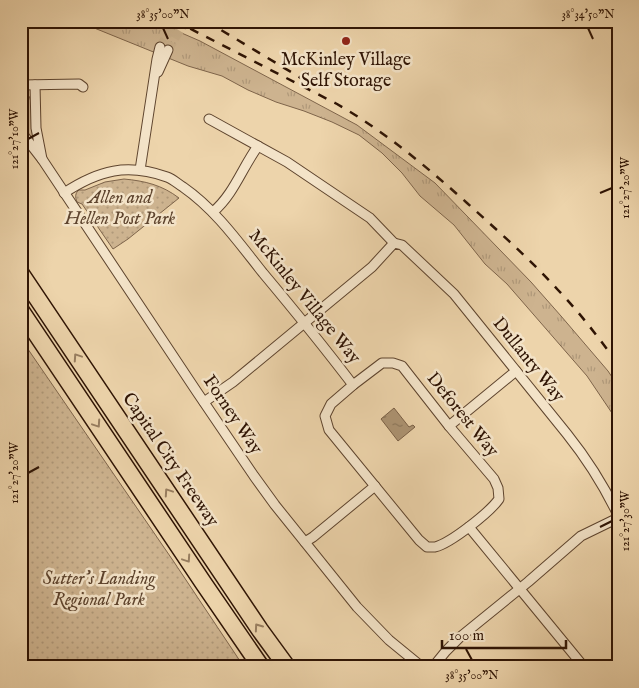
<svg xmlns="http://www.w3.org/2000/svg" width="639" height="688" font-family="'IM FELL English',serif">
<defs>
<pattern id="grass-tufts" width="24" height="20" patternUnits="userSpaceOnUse" patternTransform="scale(1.25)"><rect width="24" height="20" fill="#cdb38f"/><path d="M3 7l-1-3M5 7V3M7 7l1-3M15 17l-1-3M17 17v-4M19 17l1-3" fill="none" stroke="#b0997a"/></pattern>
<pattern id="park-dots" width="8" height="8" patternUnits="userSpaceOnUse" patternTransform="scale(1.25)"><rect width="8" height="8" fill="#cdb38f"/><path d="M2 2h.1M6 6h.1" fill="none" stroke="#b0997a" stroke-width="1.8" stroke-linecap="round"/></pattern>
<pattern id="water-ripples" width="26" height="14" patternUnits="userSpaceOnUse" patternTransform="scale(1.25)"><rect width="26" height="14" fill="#ac9372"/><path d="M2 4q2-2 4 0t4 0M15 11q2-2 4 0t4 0" fill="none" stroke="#8c775b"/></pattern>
</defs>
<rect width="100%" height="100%" fill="#edd4ab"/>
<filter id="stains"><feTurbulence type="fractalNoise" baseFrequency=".004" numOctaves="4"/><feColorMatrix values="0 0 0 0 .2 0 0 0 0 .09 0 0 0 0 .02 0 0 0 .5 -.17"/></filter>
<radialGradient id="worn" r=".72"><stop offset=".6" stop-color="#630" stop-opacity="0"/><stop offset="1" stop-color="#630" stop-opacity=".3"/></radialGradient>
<path fill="url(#grass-tufts)" stroke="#7e644a" d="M77,21H154L200,41L357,125L435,183L531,282L561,316L608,371L618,386V422L587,376L507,284L485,264L454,225L420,196L402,173L382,153L359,135L332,122L304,111L276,102L248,90L222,76L188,66Z"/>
<g fill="url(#park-dots)" stroke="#7e644a">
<path d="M21,91L29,96L32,105L35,145L21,124Z"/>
<path d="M124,179C145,181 162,185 179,198L128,239L113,249L82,204L77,202C75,197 75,193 79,190H85L105,182Z"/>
<path d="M21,339L174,562L244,667H21Z"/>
</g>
<path fill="url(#water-ripples)" stroke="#7a6046" d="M394,408L409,427L413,425L415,427L398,441L381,419Z"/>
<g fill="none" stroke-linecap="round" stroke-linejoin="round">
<g stroke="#c7ae8a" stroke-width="9" stroke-dasharray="9 4.5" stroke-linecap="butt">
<path d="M160,47L176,21"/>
<path d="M168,50L181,28L187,21"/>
</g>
<g stroke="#5e442e" stroke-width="11">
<g id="minor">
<path d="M158,72L168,50"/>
<path d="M21,85L79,84L83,87"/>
<path d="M209,119L287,162L370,218L394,243"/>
<path d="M21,132L42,159L36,128L35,85"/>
<path d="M42,159L197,392L254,476L275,505L357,607L389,640L422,667"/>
<path d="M140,170L157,59L160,47"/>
<path d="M64,193C99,170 127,163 167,177C173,179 178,184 183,187C216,210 239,243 263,273C294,310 324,347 353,385"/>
<path d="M213,212C234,194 242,168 258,146"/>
<path d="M382,363H393L402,366L449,426L494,479L498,488L499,499C490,512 451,543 435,547C432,547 430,547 427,547L419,540L329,430L325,416L331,404L353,385Z"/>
<path d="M204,402L233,382L372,267L394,243L402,245L454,294L567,434C587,459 604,486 618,515"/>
<path d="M449,426L516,371"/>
<path d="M469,527L584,667"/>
<path d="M305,542L313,537L375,486"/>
<path d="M433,667L446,651L459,638L528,582L581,536L618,518"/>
</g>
</g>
<g stroke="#2f1404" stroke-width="19">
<g id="motorway">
<path d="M21,274L260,630L287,667"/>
<path d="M21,311L204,584L261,667"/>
</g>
</g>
<use href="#minor" stroke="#f3e3c8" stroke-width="9"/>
<use href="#motorway" stroke="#edd4ab" stroke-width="16"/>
<g stroke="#2f1404" stroke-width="2.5" stroke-dasharray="9 9" stroke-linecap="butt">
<path d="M174,21L187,27L337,104C384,131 427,167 467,203C498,231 530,259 558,290C580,313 599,338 618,364"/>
<path d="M206,21L301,78"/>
</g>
</g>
<defs><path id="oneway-chevron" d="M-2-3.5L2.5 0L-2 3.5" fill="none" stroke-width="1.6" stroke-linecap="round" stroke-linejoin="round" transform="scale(1.25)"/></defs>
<g stroke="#987e60">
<use href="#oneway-chevron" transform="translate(77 357) rotate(-124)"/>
<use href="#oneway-chevron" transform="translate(97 424) rotate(56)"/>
<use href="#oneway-chevron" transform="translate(168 492) rotate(-124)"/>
<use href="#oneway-chevron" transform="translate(187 559) rotate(56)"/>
<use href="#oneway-chevron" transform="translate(258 627) rotate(-125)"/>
</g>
<path fill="none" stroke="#2f1404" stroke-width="2" d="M163,28L168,39M588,28L593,39M28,139L39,133M600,193L612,188M28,473L39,467M600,527L612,521M466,649L472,660"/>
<circle fill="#8f2418" stroke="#f3e3c8" stroke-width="2" cx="346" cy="41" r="5"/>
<g text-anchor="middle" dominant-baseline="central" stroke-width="5" stroke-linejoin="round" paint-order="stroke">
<g font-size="18" fill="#2f1404" stroke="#f3e3c8">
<text x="346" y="60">McKinley Village<tspan x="346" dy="21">Self Storage</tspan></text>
</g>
<g font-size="18" font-style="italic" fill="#5e442e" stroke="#f3e3c8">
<text x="120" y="198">Allen and<tspan x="120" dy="21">Hellen Post Park</tspan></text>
<text x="99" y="579">Sutter's Landing<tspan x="99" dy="21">Regional Park</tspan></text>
</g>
<g font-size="18" fill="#2f1404" stroke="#f3e3c8">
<text transform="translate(304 297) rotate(51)">McKinley Village Way</text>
<text transform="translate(528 360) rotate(51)">Dullanty Way</text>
<text transform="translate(232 415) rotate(56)">Forney Way</text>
<text transform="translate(462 415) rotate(51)">Deforest Way</text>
<text transform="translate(170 460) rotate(56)">Capital City Freeway</text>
</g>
</g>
<rect width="639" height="688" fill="none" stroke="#edd4ab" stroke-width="55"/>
<path d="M442 640v8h124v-8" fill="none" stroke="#2f1404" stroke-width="2.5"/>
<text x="449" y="640" font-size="15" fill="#2f1404" stroke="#f3e3c8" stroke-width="4" paint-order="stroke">100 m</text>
<rect x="28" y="28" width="584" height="632" fill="none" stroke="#2f1404" stroke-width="2"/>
<g font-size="12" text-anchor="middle" fill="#2f1404">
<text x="163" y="18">38°35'00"N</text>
<text x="588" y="18">38°34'50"N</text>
<text transform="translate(14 139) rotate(-90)" y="4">121°27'10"W</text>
<text transform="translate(625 188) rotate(-90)" y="4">121°27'20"W</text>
<text transform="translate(14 473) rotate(-90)" y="4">121°27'20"W</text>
<text transform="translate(625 521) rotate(-90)" y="4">121°27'30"W</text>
<text x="472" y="679">38°35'00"N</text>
</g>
<rect width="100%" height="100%" filter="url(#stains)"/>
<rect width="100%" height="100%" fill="url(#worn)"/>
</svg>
